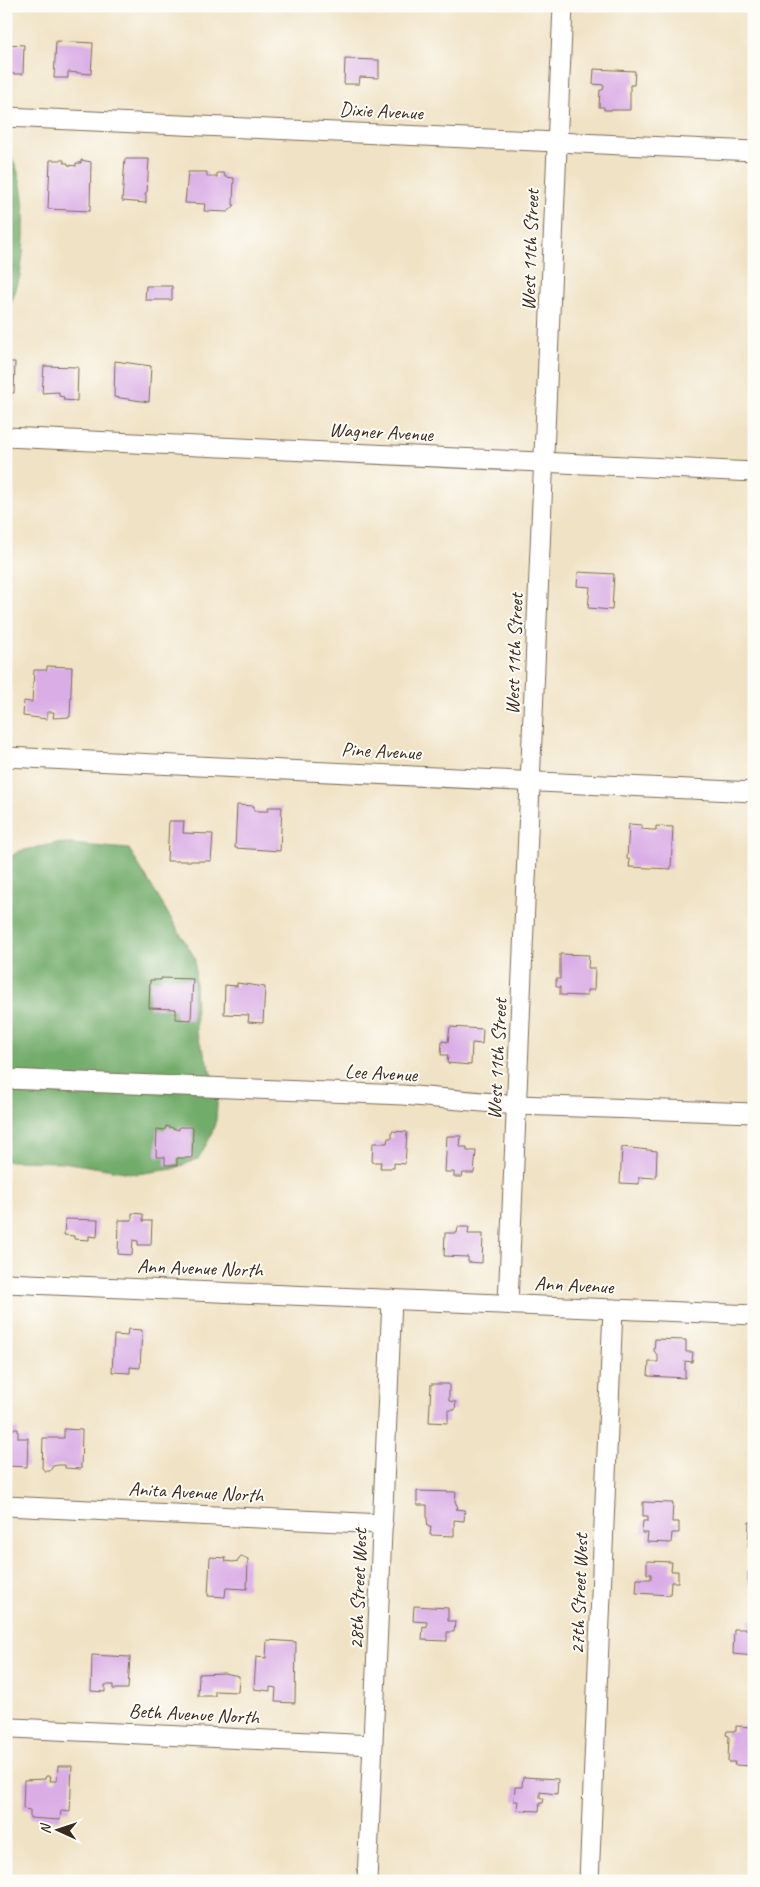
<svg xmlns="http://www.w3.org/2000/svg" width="760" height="1887" font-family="Caveat,sans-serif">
<rect width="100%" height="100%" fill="#fdfcf7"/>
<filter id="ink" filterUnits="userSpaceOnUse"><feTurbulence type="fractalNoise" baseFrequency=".02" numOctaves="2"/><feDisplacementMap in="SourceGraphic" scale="10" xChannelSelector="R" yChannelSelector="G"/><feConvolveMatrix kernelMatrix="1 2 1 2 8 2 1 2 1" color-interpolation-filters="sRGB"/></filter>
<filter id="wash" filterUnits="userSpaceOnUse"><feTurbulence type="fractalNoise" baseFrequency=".0096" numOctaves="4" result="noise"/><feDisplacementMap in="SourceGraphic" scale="20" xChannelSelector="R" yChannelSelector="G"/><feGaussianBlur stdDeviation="1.12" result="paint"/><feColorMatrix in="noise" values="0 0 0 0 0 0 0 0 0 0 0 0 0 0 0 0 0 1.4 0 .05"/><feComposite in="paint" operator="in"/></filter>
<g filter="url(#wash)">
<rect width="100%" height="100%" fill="#f0e2c4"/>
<g fill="#72ac6a" stroke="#566b44">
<path d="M6,150C29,173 26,244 20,275C17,289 11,303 6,316Z"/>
<path d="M57,843L129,849L195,958L196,1032L218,1090L216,1120L211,1136L198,1159L173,1169L137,1174L63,1162L6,1161V859L20,851Z"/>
</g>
<g id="blocks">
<g fill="#daade6">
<path d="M56,41L93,43L91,74L68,72V78H54Z"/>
<path d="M6,44L24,45L23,74H10V68H6Z"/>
<path d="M345,59L379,60V78L360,77L359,84H344Z"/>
<path d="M594,69L635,71L634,85H630V110H604V107H599L600,90H603L604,85L593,84Z"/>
<path d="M125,159H149L147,192L144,194H146V203L122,201Z"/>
<path d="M50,160H64V163H68V165L76,166V163H81V160L91,162L90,211L48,209Z"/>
<path d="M188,172H207V177H217V173H224L225,177L234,178L233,205H235L228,212L204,211L205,204L185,203Z"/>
<path d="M146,286H172V300H145Z"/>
<path d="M115,361L151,366L149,402L114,397Z"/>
<path d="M6,362H15L14,393H6Z"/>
<path d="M44,366L78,367L77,401L63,400L64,397L59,396V392L42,393Z"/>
<path d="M578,572L614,574L612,610L588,608L590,587L577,586Z"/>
<path d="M47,666L72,667L70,717L53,718L54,712H47V719L23,716L24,701L32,702L34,670H47Z"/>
<path d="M237,805L254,806V811H268V807H282L280,851L235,848Z"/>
<path d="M169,821H184L183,833L213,834L211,861H167Z"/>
<path d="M629,824L642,825V829L651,830H656V826L673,827L671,869L629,867L630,860L627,859Z"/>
<path d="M560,954L589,955L588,968H595L594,990H587V996L560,995V987H556V979H560Z"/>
<path d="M161,978L193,979L191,1020L176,1019V1009L149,1008L150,980H161Z"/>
<path d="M237,983L265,987L263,1023L248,1022L249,1015L224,1014L225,985L237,986Z"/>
<path d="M450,1027L483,1029L482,1044L472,1043L471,1065L447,1063L448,1055H441L442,1041L448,1042Z"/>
<path d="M166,1126L179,1130V1127H193L192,1158H177V1165H165V1157H156L157,1129L165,1130Z"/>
<path d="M392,1131L407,1132L405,1164L394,1163V1168H380L381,1162H372L373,1143H387L388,1138H392Z"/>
<path d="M447,1136H461L460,1147H467V1151H476L474,1173H463L462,1177H454V1172H445Z"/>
<path d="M622,1147L657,1151L656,1178L639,1177V1184L620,1183Z"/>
<path d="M132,1213L143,1214V1221H152L151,1245H138V1241L133,1240L132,1255L118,1254L119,1220H132Z"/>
<path d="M65,1219L98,1220L97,1237L89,1236V1240L74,1239V1236L64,1235Z"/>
<path d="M458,1227H469L468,1234H483L482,1263L468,1262V1257L444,1256L445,1233H457Z"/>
<path d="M128,1329L142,1330L140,1368L130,1367V1373L112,1372L114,1335L127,1336Z"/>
<path d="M655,1339L686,1340V1352H693L692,1362L685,1361V1378L648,1376L649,1362H658V1356L654,1351Z"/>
<path d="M431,1384H449V1401L456,1402L455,1410H448V1423L429,1422Z"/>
<path d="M6,1429H18V1438H28L27,1467L6,1466Z"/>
<path d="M64,1429L82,1430L81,1469L65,1468V1465H58L53,1466L50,1471H45L42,1468L43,1438H64Z"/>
<path d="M417,1491L456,1492L455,1501L458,1508L456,1509L465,1510L464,1521L454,1520V1536L430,1535L431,1527H428L427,1519V1505H417Z"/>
<path d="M643,1502L673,1503L672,1522H679V1533H672L671,1543L647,1542L648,1533H642L643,1521H648V1516H643Z"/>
<path d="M749,1522H754V1548L748,1547Z"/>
<path d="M241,1556L248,1559L247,1589L226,1588L225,1597L208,1596L210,1557L226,1558L225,1561L233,1562L238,1561Z"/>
<path d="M647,1561L672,1562L671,1571H678V1582H671L670,1595L636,1593L637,1579H651V1574H647Z"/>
<rect x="748" y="1572" width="6" height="12"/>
<path d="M414,1606L448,1608V1621H455L454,1632H447V1641L422,1640L423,1626L427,1627V1622L413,1621Z"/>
<path d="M749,1619H754V1656L733,1654L734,1629H749Z"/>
<path d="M267,1640L296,1642L295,1703L275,1702L276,1688L270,1687V1691L254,1689L256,1657L266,1658Z"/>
<path d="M92,1655L130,1657L128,1689H113V1685H105V1692L91,1691Z"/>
<path d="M224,1673L239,1676L238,1692L215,1691V1696H198L199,1674Z"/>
<path d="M736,1726L754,1727V1766L734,1765L735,1762H728L729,1736L726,1735L727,1731H736Z"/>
<path d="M58,1766H72L70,1812L61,1811L60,1820L30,1818V1810L23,1809L24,1780L45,1779L46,1776H51L50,1781H57Z"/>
<path d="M523,1777L558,1779L557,1794L540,1792V1798H544L543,1803H540L539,1811L517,1810L518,1801H514L515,1787H522Z"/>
</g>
</g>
</g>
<g filter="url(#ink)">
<use href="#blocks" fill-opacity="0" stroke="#7a6a58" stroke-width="1"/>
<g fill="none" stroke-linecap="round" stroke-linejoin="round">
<g stroke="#7a6a58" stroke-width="21">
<g id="minor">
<path d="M6,117L754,151"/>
<path d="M6,437L754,472"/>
<path d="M6,757L754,792"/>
<path d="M6,1079L403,1095L517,1105L754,1113"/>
<path d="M6,1283L754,1315"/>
<path d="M508,1304L563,6"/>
<path d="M6,1506L383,1524"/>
<path d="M13,1728L373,1745"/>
<path d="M367,1881L392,1299"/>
<path d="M589,1881L613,1309"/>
</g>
</g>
<use href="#minor" stroke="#fff" stroke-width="19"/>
</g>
</g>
<g text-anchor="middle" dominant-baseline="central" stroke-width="4" stroke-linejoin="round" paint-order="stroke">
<g font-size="20" fill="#3b2a1e" stroke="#fdfcf7">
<text transform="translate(381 111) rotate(3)">Dixie Avenue</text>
<text transform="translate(530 250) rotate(-88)">West 11th Street</text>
<text transform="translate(381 432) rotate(3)">Wagner Avenue</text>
<text transform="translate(514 654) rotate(-88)">West 11th Street</text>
<text transform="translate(381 751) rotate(3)">Pine Avenue</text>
<text transform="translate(497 1059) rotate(-87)">West 11th Street</text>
<text transform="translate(381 1073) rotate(3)">Lee Avenue</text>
<text transform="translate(200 1268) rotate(2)">Ann Avenue North</text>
<text transform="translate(574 1285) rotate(3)">Ann Avenue</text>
<text transform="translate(196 1492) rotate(3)">Anita Avenue North</text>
<text transform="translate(358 1589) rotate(-88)">28th Street West</text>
<text transform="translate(579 1594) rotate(-88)">27th Street West</text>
<text transform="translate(194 1714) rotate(3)">Beth Avenue North</text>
</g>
</g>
<rect width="760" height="1887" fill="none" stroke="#fdfcf7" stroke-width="25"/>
<g transform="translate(58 1830) rotate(273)" stroke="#fdfcf7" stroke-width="4" paint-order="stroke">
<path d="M0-4L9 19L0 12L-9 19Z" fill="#3b2a1e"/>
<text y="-8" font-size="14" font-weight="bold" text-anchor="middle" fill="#3b2a1e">N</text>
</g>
</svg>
